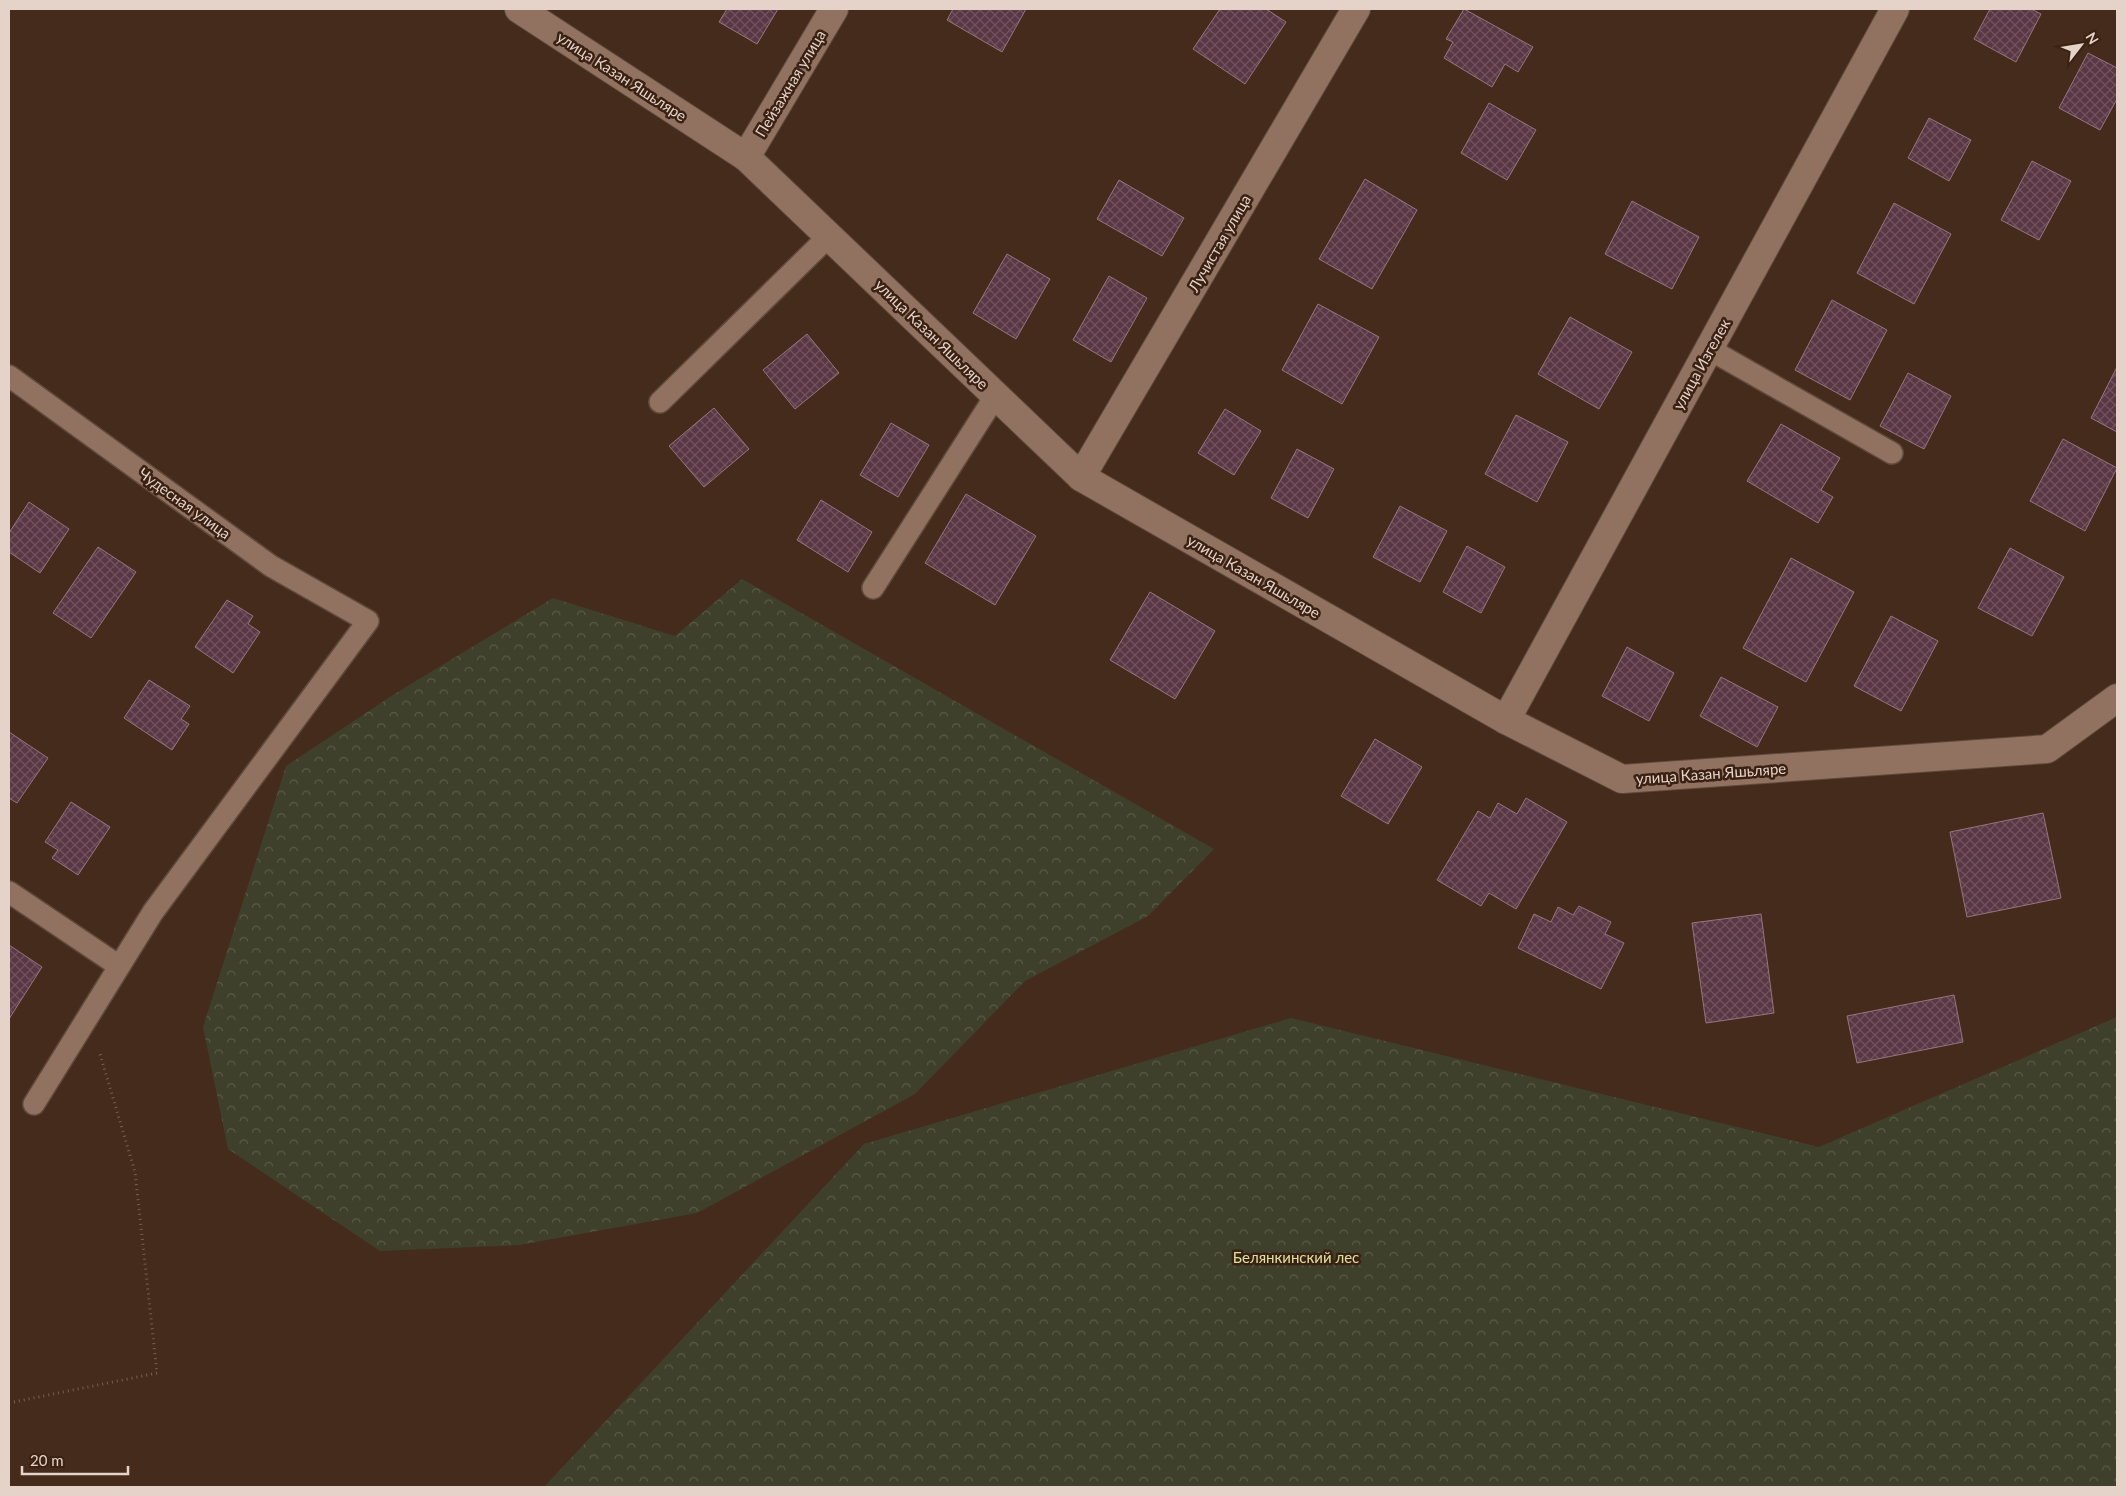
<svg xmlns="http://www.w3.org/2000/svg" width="2126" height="1496" font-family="Lato,sans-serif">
<defs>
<pattern id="forest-crowns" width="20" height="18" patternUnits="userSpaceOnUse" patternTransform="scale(1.25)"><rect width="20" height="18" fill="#3e402b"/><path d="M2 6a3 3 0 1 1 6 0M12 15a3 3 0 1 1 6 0" fill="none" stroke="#5a5b48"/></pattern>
<pattern id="building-cross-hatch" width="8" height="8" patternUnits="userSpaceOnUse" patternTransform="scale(1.25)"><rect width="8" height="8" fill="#593744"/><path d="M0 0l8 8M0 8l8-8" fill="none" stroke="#71535e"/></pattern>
</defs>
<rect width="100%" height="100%" fill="#452b1c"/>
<g fill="url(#forest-crowns)">
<path d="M742,579L1214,849L1148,916L1025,981L915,1094L697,1213L519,1245L380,1251L228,1149L203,1027L286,766L396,693L553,598L675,636Z"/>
<path d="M2117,1017V1487H544L864,1144L1291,1018L1819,1147Z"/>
</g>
<g fill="url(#building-cross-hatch)" stroke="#977480">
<path d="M727,9H778L757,44L719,22Z"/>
<path d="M953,9H1026L1002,52L947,20Z"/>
<path d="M1220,9H1266L1286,22L1245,84L1193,49Z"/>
<path d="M1464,9L1533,47L1518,72L1505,64L1492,87L1444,58L1453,42L1446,39Z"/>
<path d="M1990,9H2031L2041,14L2016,62L1974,39Z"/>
<path d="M2088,53L2117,68V99L2100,130L2059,108Z"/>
<path d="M1489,103L1536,130L1507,180L1461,153Z"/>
<path d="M1929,118L1971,140L1949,181L1908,158Z"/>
<path d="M2032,161L2071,181L2039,240L2001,220Z"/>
<path d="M1365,179L1417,210L1372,289L1319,259Z"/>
<path d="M1119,180L1184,218L1162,256L1097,219Z"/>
<path d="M1632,201L1699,237L1672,289L1605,254Z"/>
<path d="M1894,203L1951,234L1914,304L1857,273Z"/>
<path d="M1007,254L1050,279L1016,339L973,313Z"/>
<path d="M1109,276L1147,298L1111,362L1073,340Z"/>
<path d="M1832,300L1887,330L1850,400L1795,370Z"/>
<path d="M1318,304L1379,337L1342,404L1282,370Z"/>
<path d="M1570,317L1632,352L1599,409L1538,374Z"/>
<path d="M807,334L839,373L795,409L763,370Z"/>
<path d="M2117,367V432L2091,418Z"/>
<path d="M1908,373L1951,396L1924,449L1880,426Z"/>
<path d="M714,408L749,449L704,487L669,446Z"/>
<path d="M1225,409L1261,431L1234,475L1198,453Z"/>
<path d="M1516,415L1568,442L1537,502L1485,474Z"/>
<path d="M891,423L929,445L898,497L860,475Z"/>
<path d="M1781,424L1840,458L1821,490L1833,497L1818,523L1747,481Z"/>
<path d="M2063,439L2117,468L2085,531L2030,501Z"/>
<path d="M1297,449L1334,469L1308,518L1271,498Z"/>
<path d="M966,494L1036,536L995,605L925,563Z"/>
<path d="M821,500L872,532L848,572L797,540Z"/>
<path d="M29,502L69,529L40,573L9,552V533Z"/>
<path d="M1400,506L1447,531L1420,582L1373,557Z"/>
<path d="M1467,546L1505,567L1481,613L1443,592Z"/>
<path d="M98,547L136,572L91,638L53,613Z"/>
<path d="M2010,548L2064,577L2032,636L1978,608Z"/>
<path d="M1791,558L1854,592L1806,682L1743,648Z"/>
<path d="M1150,592L1215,631L1175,699L1110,660Z"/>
<path d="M227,600L253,616L248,624L260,632L233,673L195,647Z"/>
<path d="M1891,616L1938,641L1901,711L1854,686Z"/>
<path d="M1627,647L1674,673L1649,721L1602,696Z"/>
<path d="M1721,677L1778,707L1757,747L1700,716Z"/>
<path d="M149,680L190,706L181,719L189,724L172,750L124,718Z"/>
<path d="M9,732L48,758L17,803L9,798Z"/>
<path d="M1375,739L1422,767L1388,824L1341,796Z"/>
<path d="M1526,798L1567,822L1516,909L1489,893L1481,906L1437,880L1478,811L1490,818L1498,803L1517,814Z"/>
<path d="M71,802L110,827L78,875L52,858L58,850L45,842Z"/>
<path d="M2043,813L2061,898L1967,917L1950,832Z"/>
<path d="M1579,906L1611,922L1605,934L1624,943L1601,989L1518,948L1534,914L1551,922L1558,907L1573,915Z"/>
<path d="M1761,914L1774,1013L1706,1023L1692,923Z"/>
<path d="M9,945L42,967L9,1019Z"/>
<path d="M1954,995L1963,1042L1857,1063L1847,1016Z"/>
</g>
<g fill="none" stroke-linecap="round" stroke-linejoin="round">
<g stroke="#5f493c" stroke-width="24">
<g id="lane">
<path d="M1709,349L1892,453"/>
<path d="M9,376L271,566L368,621L153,912L34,1104"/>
<path d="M660,402L829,236"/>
<path d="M873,588L996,395"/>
<path d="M9,892L119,966"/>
</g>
</g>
<g stroke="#5f493c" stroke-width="30">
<g id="street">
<path d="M519,9L746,157L1081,477L1506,720L1622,779L2047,749L2117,698"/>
<path d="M746,157L834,9"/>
<path d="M1081,477L1356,9"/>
<path d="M1506,720L1895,9"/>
</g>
</g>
<path stroke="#775f52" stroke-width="3" stroke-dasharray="1 4" stroke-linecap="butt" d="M9,1403L157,1373L135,1172L100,1054"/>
<use href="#lane" stroke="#917261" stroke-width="21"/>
<use href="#street" stroke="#917261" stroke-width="28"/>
</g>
<g text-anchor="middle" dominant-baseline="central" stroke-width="5" stroke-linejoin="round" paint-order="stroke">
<g font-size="15" fill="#e5d3ca" stroke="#3b2112">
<text transform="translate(622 76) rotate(33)">улица Казан Яшьляре</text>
<text transform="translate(790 83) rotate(-59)">Пейзажная улица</text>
<text transform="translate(1219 243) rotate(-60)">Лучистая улица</text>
<text transform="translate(932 334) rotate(44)">улица Казан Яшьляре</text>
<text transform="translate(1701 364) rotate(-61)">улица Изгелек</text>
<text transform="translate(185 503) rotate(36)">Чудесная улица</text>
<text transform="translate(1254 576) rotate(30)">улица Казан Яшьляре</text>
<text transform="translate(1711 773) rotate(-4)">улица Казан Яшьляре</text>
</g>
<g font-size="15" fill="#d9e0a1" stroke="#3b2112">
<text x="1296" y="1257">Белянкинский лес</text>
</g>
</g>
<rect width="2126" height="1496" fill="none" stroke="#e5d3ca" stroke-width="20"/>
<g transform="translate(2081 45) rotate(59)" stroke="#3b2112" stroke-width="4" paint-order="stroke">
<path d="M0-4L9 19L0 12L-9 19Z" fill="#e5d3ca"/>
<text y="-8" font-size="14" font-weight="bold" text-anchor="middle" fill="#e5d3ca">N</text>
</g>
<path d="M22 1466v8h106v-8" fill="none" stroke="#e5d3ca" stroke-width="2.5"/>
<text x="30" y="1466" font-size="15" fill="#e5d3ca" stroke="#3b2112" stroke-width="4" paint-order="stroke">20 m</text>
</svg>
